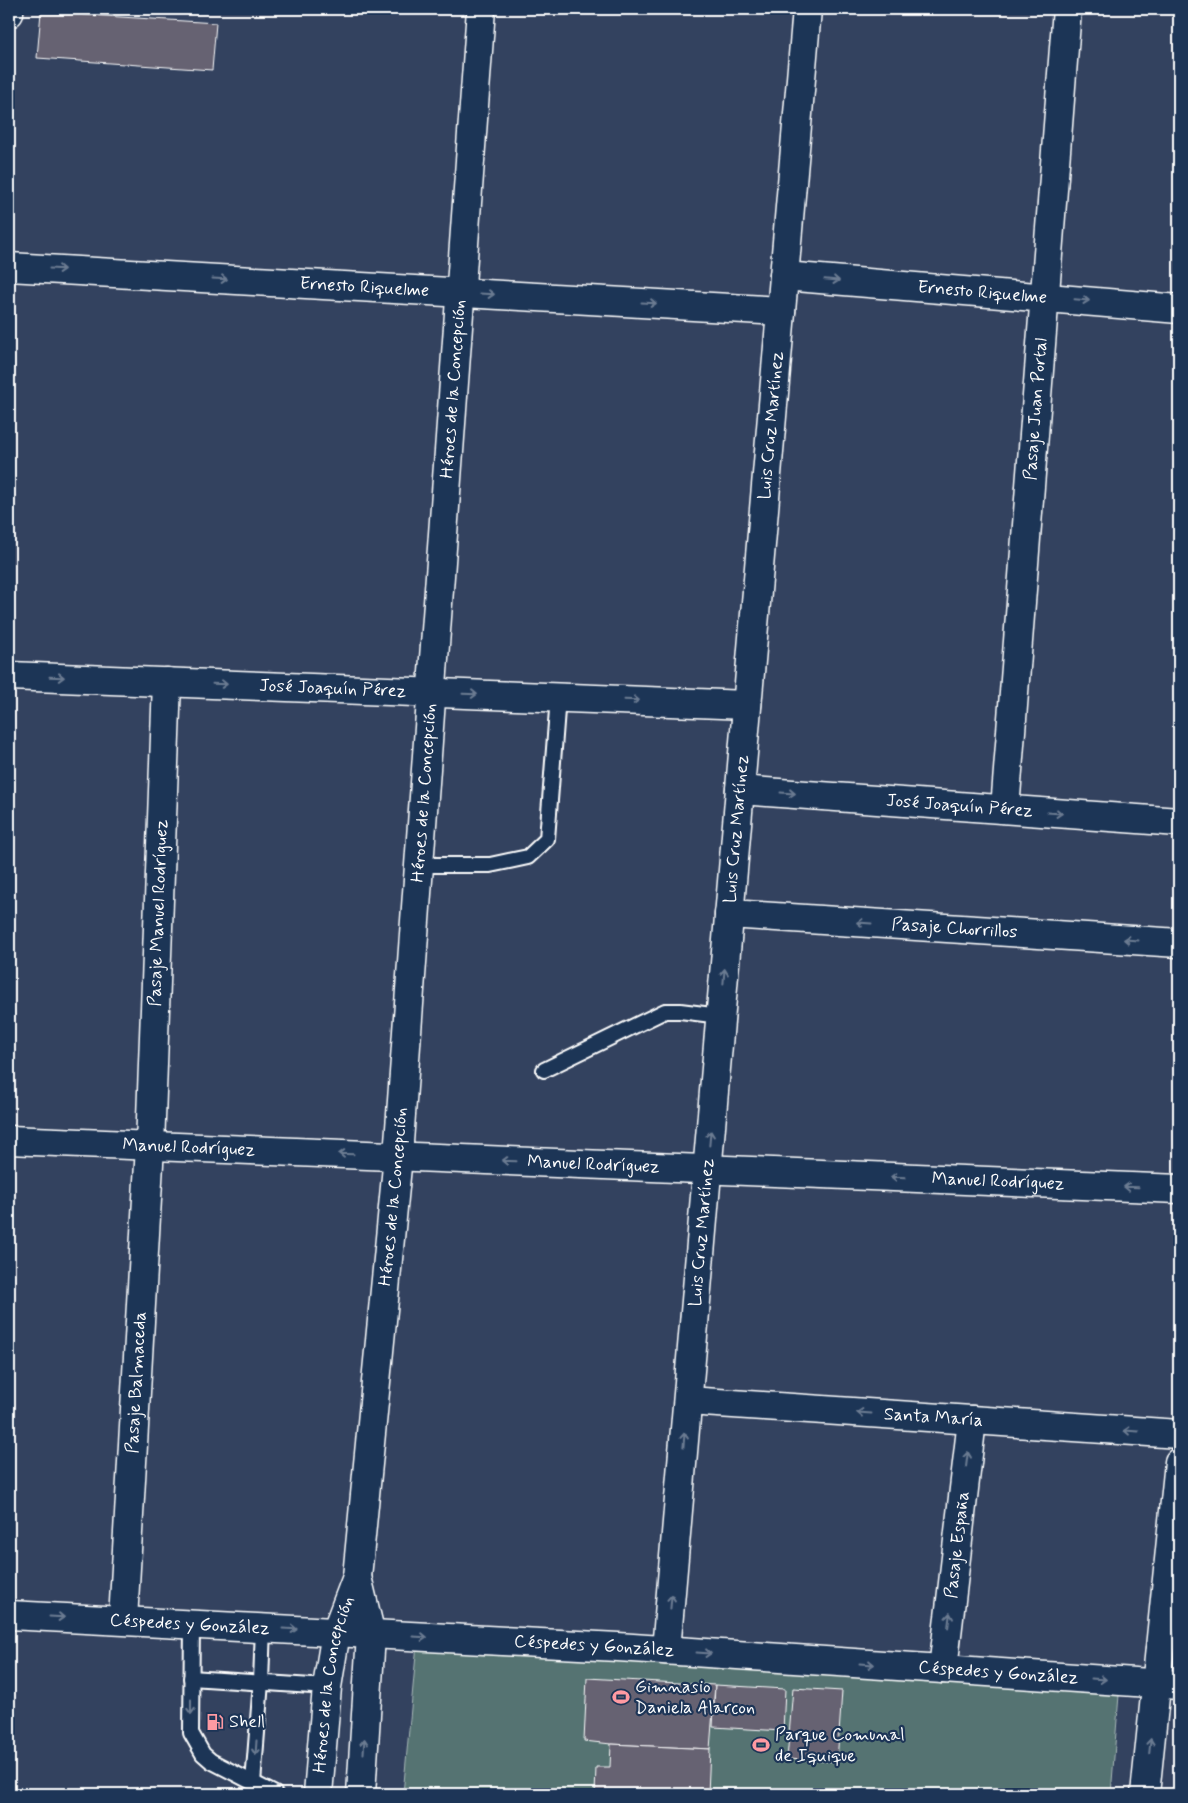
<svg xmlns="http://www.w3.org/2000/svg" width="1188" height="1803" font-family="Mynerve,sans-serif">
<rect width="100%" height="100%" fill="#33425f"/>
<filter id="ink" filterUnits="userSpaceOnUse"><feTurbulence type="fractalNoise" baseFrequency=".02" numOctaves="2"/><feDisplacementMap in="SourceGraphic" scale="10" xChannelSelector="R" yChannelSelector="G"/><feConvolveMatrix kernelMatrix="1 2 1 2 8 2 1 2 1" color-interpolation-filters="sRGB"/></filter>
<g filter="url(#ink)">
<path fill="#547372" stroke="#aab9b8" d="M417,1644L1119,1695L1111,1794H403Z"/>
<g fill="#666272" stroke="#fff">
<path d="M41,12L216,23L212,70L37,58Z"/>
<path d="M587,1678L715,1685L710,1749L611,1744L584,1741Z"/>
<path d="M715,1685L785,1689L783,1731L713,1727Z"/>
<path d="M793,1688L842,1691L837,1762L787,1759Z"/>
<path d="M611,1744L710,1749L708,1794H595L596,1767H610Z"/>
</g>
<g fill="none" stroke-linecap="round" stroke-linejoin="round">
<g stroke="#fff" stroke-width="18">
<g id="lane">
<path d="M419,865H490L528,857L547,839L558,697"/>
<path d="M544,1070L665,1011H680L720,1016"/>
<path d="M192,1623L191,1733L203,1754L211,1761L275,1794"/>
<path d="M191,1678L327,1687"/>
<path d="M253,1783L261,1682L263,1627"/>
</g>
</g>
<g stroke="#fff" stroke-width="31">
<g id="street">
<path d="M9,13V9"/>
<path id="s1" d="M9,267L781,311"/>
<path id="s2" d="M784,276L1179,309"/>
<path id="s3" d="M9,676L747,705"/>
<path id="s4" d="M740,790L1179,822"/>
<path id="s5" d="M1005,809L1067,9"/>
<path id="s6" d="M729,914L1179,943"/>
<path id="s7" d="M688,1401L1179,1434"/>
<path id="s8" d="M123,1620L150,1146L167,682"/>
<path id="s9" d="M666,1650L807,9"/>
<path id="s10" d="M943,1669L972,1420"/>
<path d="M1145,1794L1179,1462"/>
</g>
</g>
<g stroke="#fff" stroke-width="31">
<g id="secondary">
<path id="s11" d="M9,1140L1179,1189"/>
<path d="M357,1577L371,1635L361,1794"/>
<path id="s12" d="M9,1615L618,1647L1179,1685"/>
<path id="s13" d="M318,1794L327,1687L336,1632L357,1577L398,1156L481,9"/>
</g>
</g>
<use href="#lane" stroke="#1d3557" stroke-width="14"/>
<use href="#street" stroke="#1d3557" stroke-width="28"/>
<use href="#secondary" stroke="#1d3557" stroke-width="28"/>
</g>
<defs><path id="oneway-shaft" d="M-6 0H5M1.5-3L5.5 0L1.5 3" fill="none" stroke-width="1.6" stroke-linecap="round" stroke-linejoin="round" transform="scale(1.25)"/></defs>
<g stroke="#6c7c92">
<use href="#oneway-shaft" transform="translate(57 269) rotate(3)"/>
<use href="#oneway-shaft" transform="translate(220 279) rotate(3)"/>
<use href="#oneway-shaft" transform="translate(832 280) rotate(5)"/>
<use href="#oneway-shaft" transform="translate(487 294) rotate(3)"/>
<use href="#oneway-shaft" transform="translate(1082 300) rotate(5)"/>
<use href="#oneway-shaft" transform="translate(649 303) rotate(3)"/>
<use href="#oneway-shaft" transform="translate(57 677) rotate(2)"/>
<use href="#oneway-shaft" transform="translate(220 684) rotate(2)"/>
<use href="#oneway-shaft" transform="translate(470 694) rotate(2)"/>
<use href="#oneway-shaft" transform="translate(632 700) rotate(2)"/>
<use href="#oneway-shaft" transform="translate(788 793) rotate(4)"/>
<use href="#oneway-shaft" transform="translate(1055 813) rotate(4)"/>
<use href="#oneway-shaft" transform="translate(864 923) rotate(-176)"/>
<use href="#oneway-shaft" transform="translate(1131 940) rotate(-176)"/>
<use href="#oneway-shaft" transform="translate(724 976) rotate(-85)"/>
<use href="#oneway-shaft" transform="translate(710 1138) rotate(-85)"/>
<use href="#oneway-shaft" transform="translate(346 1154) rotate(-178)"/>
<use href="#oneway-shaft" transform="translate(509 1161) rotate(-178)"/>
<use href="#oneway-shaft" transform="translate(898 1177) rotate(-178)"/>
<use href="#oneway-shaft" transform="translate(1131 1187) rotate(-178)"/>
<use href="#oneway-shaft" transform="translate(864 1413) rotate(-176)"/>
<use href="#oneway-shaft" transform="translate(1131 1431) rotate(-176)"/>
<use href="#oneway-shaft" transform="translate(684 1440) rotate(-85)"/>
<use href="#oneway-shaft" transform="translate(967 1459) rotate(-83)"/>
<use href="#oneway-shaft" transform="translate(671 1602) rotate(-85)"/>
<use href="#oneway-shaft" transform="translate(57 1617) rotate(3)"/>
<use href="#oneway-shaft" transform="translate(949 1620) rotate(-83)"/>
<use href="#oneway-shaft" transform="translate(290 1629) rotate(3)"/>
<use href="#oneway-shaft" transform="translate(420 1637) rotate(3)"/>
<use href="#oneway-shaft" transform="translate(704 1653) rotate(4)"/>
<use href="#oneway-shaft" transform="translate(867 1664) rotate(4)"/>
<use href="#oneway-shaft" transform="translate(1099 1679) rotate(4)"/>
<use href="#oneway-shaft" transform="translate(191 1707) rotate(90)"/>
<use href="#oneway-shaft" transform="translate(364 1746) rotate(-86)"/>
<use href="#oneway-shaft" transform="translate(1150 1746) rotate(-84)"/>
<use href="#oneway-shaft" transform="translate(256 1748) rotate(94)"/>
</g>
</g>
<defs>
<g id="stadium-bare" transform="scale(1.35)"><path d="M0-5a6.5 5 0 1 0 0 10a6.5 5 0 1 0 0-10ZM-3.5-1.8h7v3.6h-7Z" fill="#ff9aa2" stroke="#1d3557" stroke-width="2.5" paint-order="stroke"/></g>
<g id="fuel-bare" transform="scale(1.35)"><path d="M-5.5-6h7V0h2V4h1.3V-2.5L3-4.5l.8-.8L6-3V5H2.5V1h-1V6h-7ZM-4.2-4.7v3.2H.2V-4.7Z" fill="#ff9aa2" stroke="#1d3557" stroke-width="2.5" paint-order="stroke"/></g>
</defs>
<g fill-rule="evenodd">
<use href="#stadium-bare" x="621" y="1697"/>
<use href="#fuel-bare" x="215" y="1722"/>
<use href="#stadium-bare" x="761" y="1745"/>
</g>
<g text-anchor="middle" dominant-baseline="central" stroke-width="4.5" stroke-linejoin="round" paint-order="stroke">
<g font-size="18" fill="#fff" stroke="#1d3557">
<text stroke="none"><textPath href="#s1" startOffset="356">Ernesto Riquelme</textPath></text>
<text stroke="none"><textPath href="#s2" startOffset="199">Ernesto Riquelme</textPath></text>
<text stroke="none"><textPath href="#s13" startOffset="1414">Héroes de la Concepción</textPath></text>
<text stroke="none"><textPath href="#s5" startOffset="401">Pasaje Juan Portal</textPath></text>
<text stroke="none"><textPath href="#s9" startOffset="1229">Luis Cruz Martínez</textPath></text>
<text stroke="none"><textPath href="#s3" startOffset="324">José Joaquín Pérez</textPath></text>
<text stroke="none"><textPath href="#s13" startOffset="1009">Héroes de la Concepción</textPath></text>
<text stroke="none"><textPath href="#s4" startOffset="220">José Joaquín Pérez</textPath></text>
<text stroke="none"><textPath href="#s9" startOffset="824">Luis Cruz Martínez</textPath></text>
<text stroke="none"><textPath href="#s8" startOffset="708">Pasaje Manuel Rodríguez</textPath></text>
<text stroke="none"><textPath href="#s6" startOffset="226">Pasaje Chorrillos</textPath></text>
<text stroke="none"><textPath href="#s11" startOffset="180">Manuel Rodríguez</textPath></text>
<text stroke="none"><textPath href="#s11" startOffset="585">Manuel Rodríguez</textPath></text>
<text stroke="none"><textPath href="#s11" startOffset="990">Manuel Rodríguez</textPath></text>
<text stroke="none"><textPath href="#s13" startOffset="604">Héroes de la Concepción</textPath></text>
<text stroke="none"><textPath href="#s9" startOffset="419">Luis Cruz Martínez</textPath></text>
<text stroke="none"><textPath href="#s8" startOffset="238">Pasaje Balmaceda</textPath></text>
<text stroke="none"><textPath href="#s7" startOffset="246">Santa María</textPath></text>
<text stroke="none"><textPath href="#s10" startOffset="125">Pasaje España</textPath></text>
<text stroke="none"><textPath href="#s12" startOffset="181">Céspedes y González</textPath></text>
<text stroke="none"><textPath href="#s12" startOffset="586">Céspedes y González</textPath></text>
<text stroke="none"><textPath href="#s12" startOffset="991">Céspedes y González</textPath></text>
<text stroke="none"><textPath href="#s13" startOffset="111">Héroes de la Concepción</textPath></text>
</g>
<g font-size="18" fill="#fff" stroke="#1d3557" text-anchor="start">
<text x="635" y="1687">Gimnasio<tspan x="635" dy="21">Daniela Alarcon</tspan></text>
<text x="229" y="1722">Shell</text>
<text x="775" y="1735">Parque Comunal<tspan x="775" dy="21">de Iquique</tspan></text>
</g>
</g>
<rect width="1188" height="1803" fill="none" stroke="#1d3557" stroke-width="30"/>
<rect x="15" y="15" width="1158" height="1773" fill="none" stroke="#fff" stroke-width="2" filter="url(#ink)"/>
</svg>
